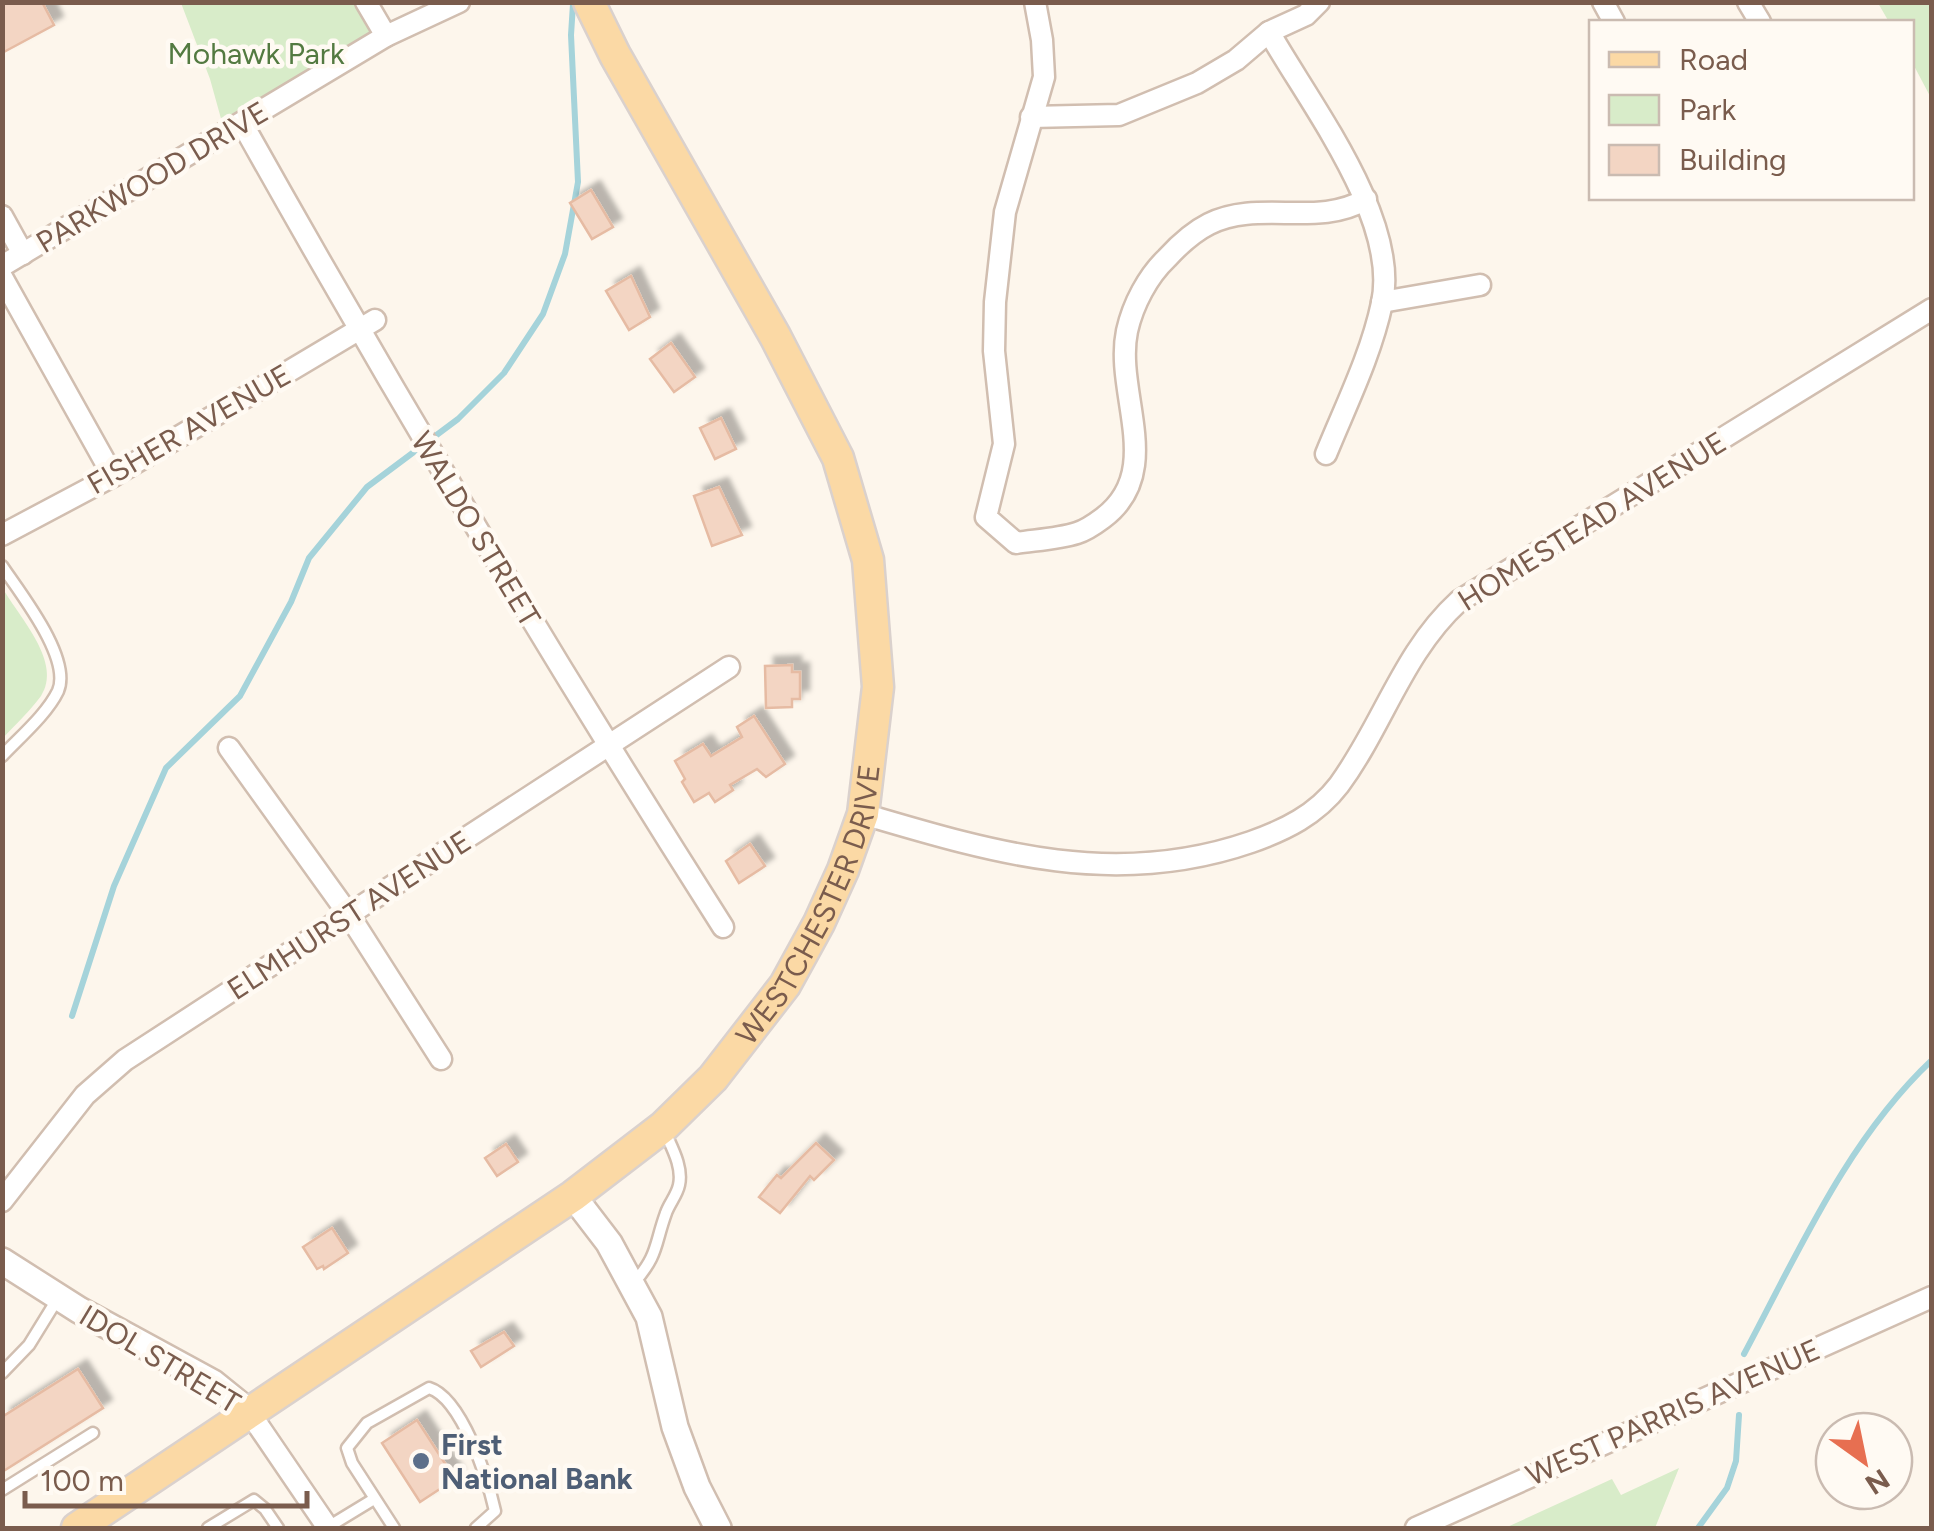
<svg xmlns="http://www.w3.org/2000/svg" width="1934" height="1531" font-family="Figtree,sans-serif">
<defs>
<filter id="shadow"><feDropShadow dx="9" dy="-9" stdDeviation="2.5" flood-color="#0004"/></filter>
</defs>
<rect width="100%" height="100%" fill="#fdf6ec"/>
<g fill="#d8ecc9">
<path d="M181,3H366L386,36L225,133L210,79Z"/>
<path d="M1878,3H1931V98L1912,62V22H1889Z"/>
<path d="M3,589C20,618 63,663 41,696C30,711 15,725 3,738Z"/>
<path d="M1679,1468L1655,1528H1505L1612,1479L1621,1495Z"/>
</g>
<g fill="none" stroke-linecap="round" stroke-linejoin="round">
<g stroke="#a5d3da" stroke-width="6">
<path d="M72,1016L114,886L166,768L240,696L291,602L309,558L367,487L458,419L504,373L543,314L565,254L578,182L571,35L573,4"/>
<path d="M1744,1354C1798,1253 1847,1140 1932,1060"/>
<path d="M1698,1528L1727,1488L1736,1461L1739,1415"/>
</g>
</g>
<g fill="#f3d5c3" stroke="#e6bba3" stroke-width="2.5" filter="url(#shadow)">
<path d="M2,2H42L54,25L2,53Z"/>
<path d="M591,190L613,227L592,239L570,203Z"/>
<path d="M631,276L650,317L629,330L606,291Z"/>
<path d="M671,343L695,377L674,392L650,359Z"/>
<path d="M721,418L736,449L715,459L700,428Z"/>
<path d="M719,487L742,535L712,546L694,496Z"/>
<path d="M792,665V672H800V699H792V707L766,708L765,666Z"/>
<path d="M754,716L785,764L766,777L757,769L730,785L733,790L715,802L709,793L694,802L682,782L685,779L675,761L703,744L711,756L742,737L737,727Z"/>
<path d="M750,844L765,866L739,883L726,861Z"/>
<path d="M816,1143L834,1160L814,1180L810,1176L780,1213L759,1197L777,1175L781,1178Z"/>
<path d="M506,1144L518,1162L497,1176L485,1158Z"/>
<path d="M332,1228L348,1253L324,1269L323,1266L317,1269L303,1247Z"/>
<path d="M504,1332L514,1346L481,1367L471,1351Z"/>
<path d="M78,1369L103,1408L2,1472V1417Z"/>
<path d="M417,1420L455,1479L420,1502L382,1443Z"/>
</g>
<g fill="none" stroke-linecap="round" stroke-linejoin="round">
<g stroke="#d1beb0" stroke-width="15">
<g id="service">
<path d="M2,566C20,593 72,658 58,691C47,714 20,737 2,756"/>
<path d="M633,1284C659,1254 654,1246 666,1213C669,1204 677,1195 679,1185C683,1167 672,1148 665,1132"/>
<path d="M2,1373L29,1345L58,1298"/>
<path d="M2,1490L93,1433"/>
<path d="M328,1527L374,1499"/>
<path d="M208,1528L254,1500L265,1509L278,1528"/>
<path d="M394,1528L352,1463L347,1448L367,1423L429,1388C462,1398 488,1480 495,1511L476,1528"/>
</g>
</g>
<g stroke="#d1beb0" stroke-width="25">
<g id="minor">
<path d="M366,2L386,36"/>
<path d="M1035,2L1042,40L1044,77L1005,212L995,302L994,351L1004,444L986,517L1016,543C1036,540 1058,539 1077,533C1087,530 1095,524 1103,518C1166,471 1114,393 1127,331C1133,304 1148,276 1167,258C1178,246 1195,231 1209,224C1259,199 1318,228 1366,199"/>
<path d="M1603,2L1614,22"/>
<path d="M1748,2L1760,22"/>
<path d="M1269,32C1309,103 1400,219 1382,303C1371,355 1346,405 1326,454"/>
<path d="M1031,117L1119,115L1197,83L1236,60L1269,32L1306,15L1319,2"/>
<path d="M242,123C395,396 555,663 723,927"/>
<path d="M2,216L23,254"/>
<path d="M2,266L386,36L459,2"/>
<path d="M2,277L113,476"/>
<path d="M1382,302L1480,285"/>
<path d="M2,535L113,476L375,320"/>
<path d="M229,748L349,915L441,1059"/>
<path d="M863,814C995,853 1115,889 1251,842C1285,830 1316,815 1339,785C1383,725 1403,652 1459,601L1932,309"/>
<path d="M2,1201L85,1095L125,1060L729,667"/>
<path d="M249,1412L328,1528"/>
<path d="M1416,1528L1932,1297"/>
</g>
</g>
<g stroke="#d1beb0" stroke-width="30">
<g id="tertiary">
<path d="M573,1196L609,1243L649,1317L675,1427L697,1487L718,1528"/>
<path d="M2,1261L79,1310L213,1383L249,1412"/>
</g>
</g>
<g stroke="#dad1cd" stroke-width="35">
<g id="primary">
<path id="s1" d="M77,1528L573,1196L663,1127L713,1078L785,985L819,923L843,870L863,814L878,687L868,560L838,458L775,336L615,55L589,2"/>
</g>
</g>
<use href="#service" stroke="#fff" stroke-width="10"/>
<use href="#minor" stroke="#fff" stroke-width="20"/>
<use href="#tertiary" stroke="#fff" stroke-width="25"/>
<use href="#primary" stroke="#fbd9a5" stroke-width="30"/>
</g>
<circle fill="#5c6f8a" stroke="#fffaf3" stroke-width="4" cx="421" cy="1461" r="10"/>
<g text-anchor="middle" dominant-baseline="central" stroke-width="9" stroke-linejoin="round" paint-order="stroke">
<g font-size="30" fill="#537a41" stroke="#fffaf3">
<text x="256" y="53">Mohawk Park</text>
</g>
<g font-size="30" fill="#7a5c4d" stroke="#fffaf3">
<text transform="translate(152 177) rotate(-31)">PARKWOOD DRIVE</text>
<text transform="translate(189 429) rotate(-30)">FISHER AVENUE</text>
<text transform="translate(1592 521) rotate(-32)">HOMESTEAD AVENUE</text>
<text transform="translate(476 529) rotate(59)">WALDO STREET</text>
<text stroke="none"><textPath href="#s1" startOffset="982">WESTCHESTER DRIVE</textPath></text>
<text transform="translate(349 915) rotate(-33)">ELMHURST AVENUE</text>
<text transform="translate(160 1359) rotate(31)">IDOL STREET</text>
<text transform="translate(1673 1412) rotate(-24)">WEST PARRIS AVENUE</text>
</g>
<g font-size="30" font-weight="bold" fill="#4e5e75" stroke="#fffaf3" text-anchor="start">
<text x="441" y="1444">First<tspan x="441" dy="34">National Bank</tspan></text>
</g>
</g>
<rect width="1934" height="1531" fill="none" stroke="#7a5c4d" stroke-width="10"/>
<rect x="1589" y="20" width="325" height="180" fill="#fffaf3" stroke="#cabbb1" stroke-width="2.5"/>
<rect x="1609" y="52" width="50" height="15" fill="#fbd9a5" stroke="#cabbb1" stroke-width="2.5"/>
<text x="1679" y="70" font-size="30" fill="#7a5c4d">Road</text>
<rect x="1609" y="95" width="50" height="30" fill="#d8ecc9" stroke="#cabbb1" stroke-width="2.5"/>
<text x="1679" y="120" font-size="30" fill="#7a5c4d">Park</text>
<rect x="1609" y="145" width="50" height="30" fill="#f3d5c3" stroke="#cabbb1" stroke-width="2.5"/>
<text x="1679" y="170" font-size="30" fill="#7a5c4d">Building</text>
<g transform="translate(1864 1461) rotate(147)"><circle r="48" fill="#fffaf3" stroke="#cabbb1" stroke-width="2.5"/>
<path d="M0-8L18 38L0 25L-18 38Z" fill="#e76f51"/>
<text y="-15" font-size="28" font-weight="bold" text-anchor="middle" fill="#7a5c4d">N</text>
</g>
<path d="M25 1491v15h282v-15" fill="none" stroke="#7a5c4d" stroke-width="5"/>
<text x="40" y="1491" font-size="30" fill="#7a5c4d" stroke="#fffaf3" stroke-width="8" paint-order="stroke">100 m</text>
</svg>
